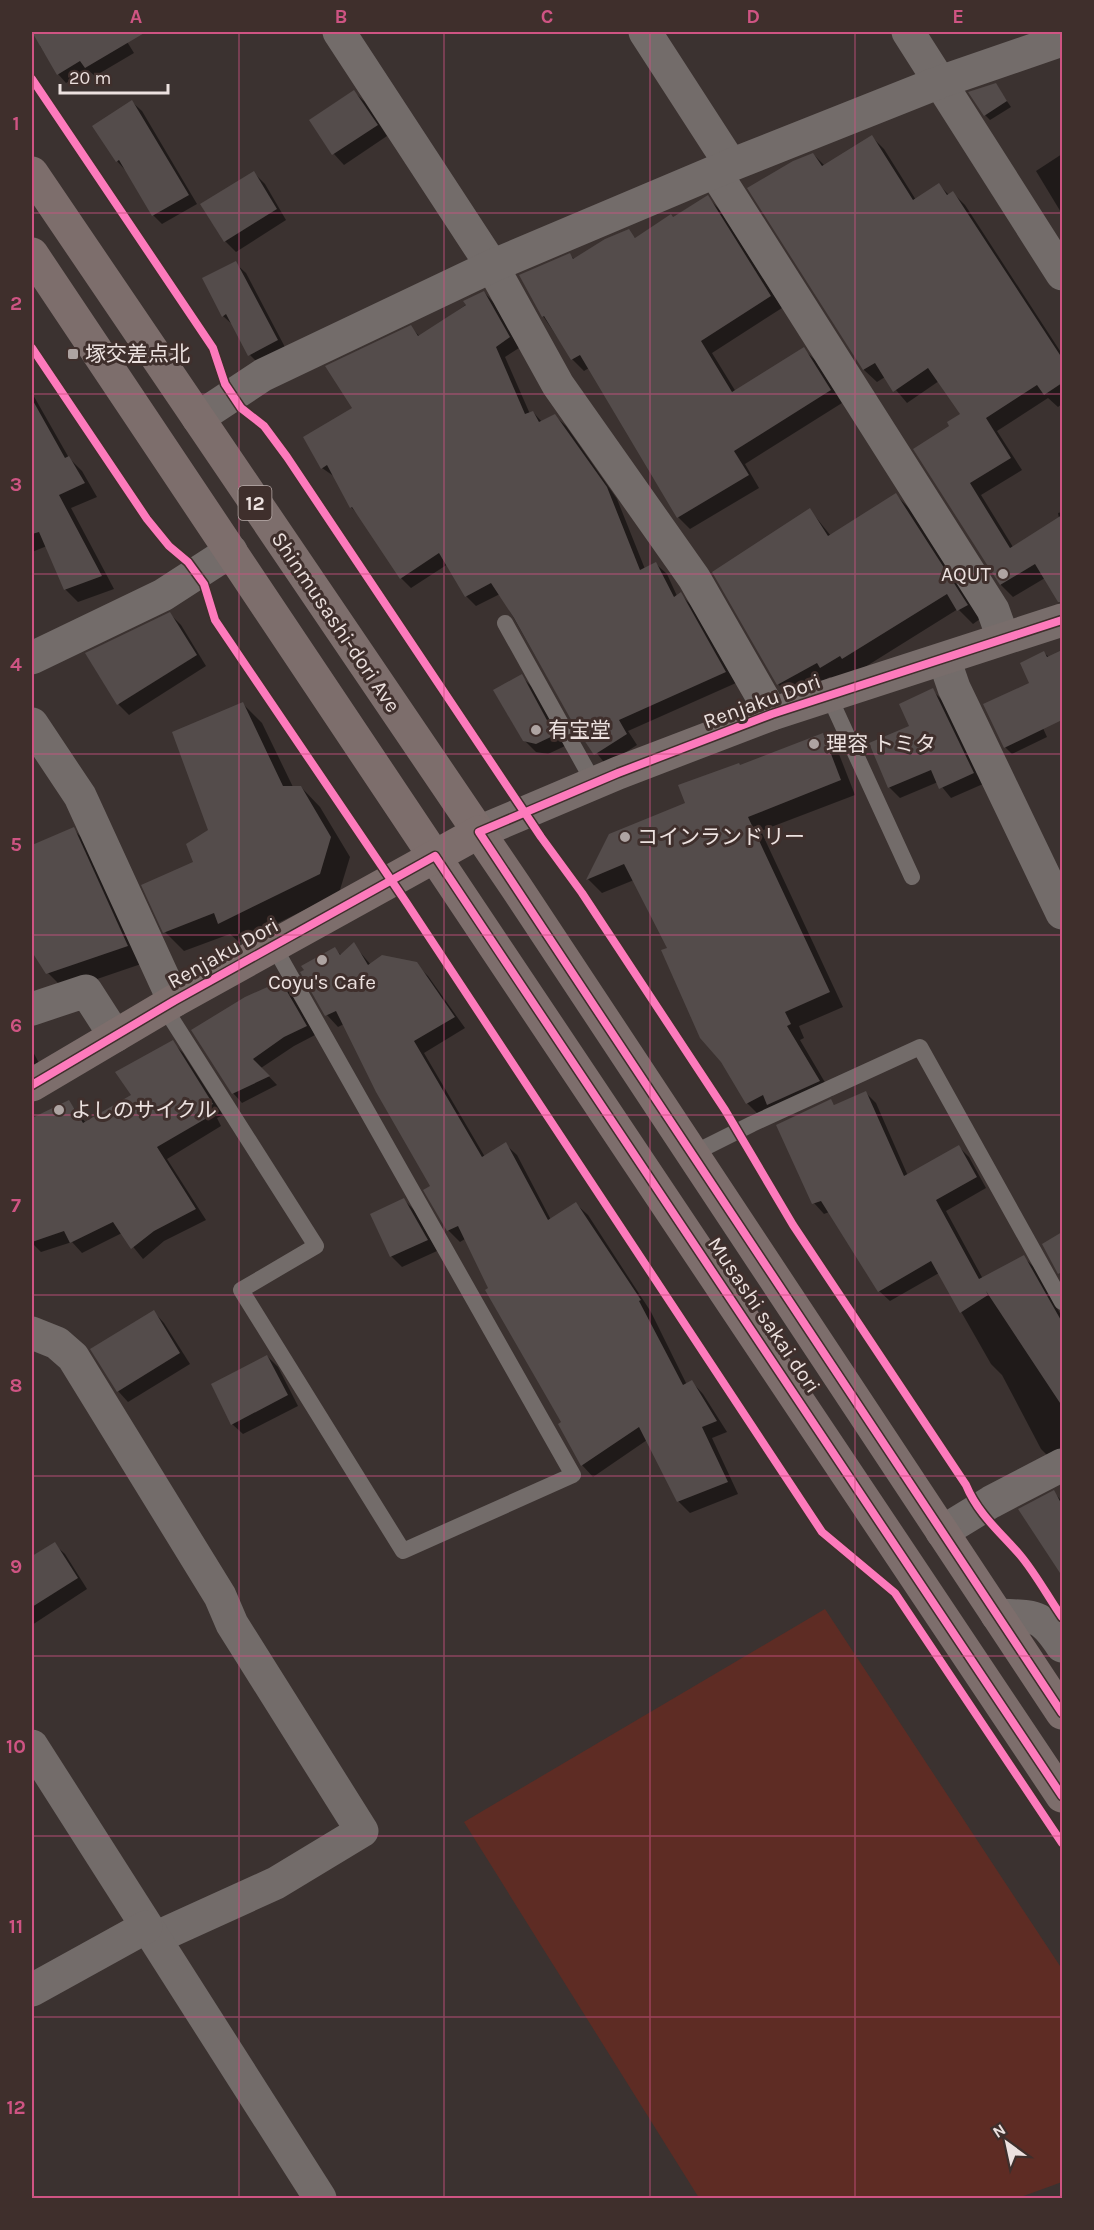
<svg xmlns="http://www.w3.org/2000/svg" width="1094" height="2230" font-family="Karla,'Noto Sans JP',sans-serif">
<rect width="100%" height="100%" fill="#3b3230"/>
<path fill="#5e2c24" d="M825,1609L1062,1969V2182L1018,2198H699L464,1822Z"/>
<g fill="#0007">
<path d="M63,32H121L134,53L95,76L88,70L66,83L58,74L40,46Z"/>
<path d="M995,84L1011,107L990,120L985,115Z"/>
<path d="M354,92L365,102L387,136L344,165L334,154L311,120Z"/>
<path d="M132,102L142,111L197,204L162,224L153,215L126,171L117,161Z"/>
<path d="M872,137L884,149L916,200L939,185L949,195L953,193L965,205L1062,354V404L1058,407L1048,398L997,431L1022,470L981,495L1013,547L1059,518L1058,513L1062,512V600L1045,578L1013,597L1001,585L951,426L962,415L939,381L907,403L885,377L877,382L864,370L749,188L813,154L825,166Z"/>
<path d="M1062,154V214L1036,171Z"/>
<path d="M254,173L265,184L286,220L236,252L225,241Z"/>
<path d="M707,197L719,209L782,308L712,353L736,392L803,349L815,360L842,403L745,464L759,488L690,529L678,517L589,368L584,371L572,359L543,316L570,255L575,260L628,230L636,239Z"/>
<path d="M235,263L246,273L287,351L260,365L250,355L234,326L223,316Z"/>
<path d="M484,292L494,303L519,348L505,357L530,414L533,412L542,422L555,416L566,426L617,499L645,569L656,564L667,574L677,596L680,594L691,605L736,683L628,731L637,745L606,765L575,725L500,594L476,606L466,596L448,564L411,588L401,578L360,517L351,507L335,477L322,468L354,408L411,327L420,337Z"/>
<path d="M32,393L69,458L82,471L97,497L71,508L114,589L78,602L65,589L47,546L32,552Z"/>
<path d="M896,495L910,509L980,619L973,624L958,609L857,672L854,670L835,681L830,677L792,698L778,684L810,510L831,536Z"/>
<path d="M170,614L181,625L206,666L129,715L119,705L87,654Z"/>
<path d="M1062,651V716L1042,726L1047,737L1012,754L1005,747L1044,653L1049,657Z"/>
<path d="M521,676L532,687L565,746L548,754L536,752L525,741Z"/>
<path d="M932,690L943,701L983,784L951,798L938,782L900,798L889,787L911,727Z"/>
<path d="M243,704L262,723L293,787H301L320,807L350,857L339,893L239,942L230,934L184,951L165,932L210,830Z"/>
<path d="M823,734L837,749L855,795L761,831L843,1007L799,1026L804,1038L800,1040L833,1096L762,1118L747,1103L634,880L602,893L588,879L610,835L687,804L740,767Z"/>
<path d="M73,829L90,846L144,963L65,990L48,973L32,950V847Z"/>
<path d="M353,944L371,965L416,964L428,976L465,1028L424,1053L485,1157L505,1144L517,1155L551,1220L576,1204L588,1215L651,1312L687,1385L692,1382L703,1394L727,1432L712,1438L738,1494L690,1513L678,1501L647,1440L593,1477L582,1465L560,1424L563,1422L465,1239L460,1242L448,1230L432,1187L344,1024L338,1027L327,1015L302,972L335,949L341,955Z"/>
<path d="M281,983L290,992L315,1035L294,1046L261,1068L277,1085L242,1103L233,1093Z"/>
<path d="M172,1042L183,1053L223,1115L217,1118L221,1126L167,1159L206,1220L164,1241L143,1259L122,1233L82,1253L72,1242L41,1252L34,1245L32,1246V1121L69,1102L86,1123L133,1095Z"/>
<path d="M32,1050L39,1063L32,1067Z"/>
<path d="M865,1092L876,1103L908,1176L959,1147L969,1157L986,1188L946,1211L983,1279L1023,1257L1034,1267L1062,1317V1452L1051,1459L1041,1449L1002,1375L991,1364L939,1273L890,1301L879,1291L829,1212L824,1214L814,1203L831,1101L835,1106Z"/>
<path d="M404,1200L415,1211L437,1251L402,1267L391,1256Z"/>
<path d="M1062,1234V1276L1044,1245Z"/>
<path d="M154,1312L164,1323L190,1364L128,1402L118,1391Z"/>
<path d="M267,1356L278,1367L298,1406L243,1434L232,1424Z"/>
<path d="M1053,1492L1062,1501V1573L1020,1510Z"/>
<path d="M54,1544L65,1554L87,1589L32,1625V1558Z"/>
</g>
<g fill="#544c4b">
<path d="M32,32H146L85,68L80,61L57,75Z"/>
<path d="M996,83L1007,101L984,116L968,92Z"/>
<path d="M354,90L378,125L332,155L309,120Z"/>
<path d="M132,100L189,195L152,216L119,160L116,162L92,126Z"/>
<path d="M872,135L913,200L939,183L947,195L953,191L1062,358V383L1044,395L1037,385L986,418L1011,458L970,483L1010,548L1062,515V602H1058L1035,564L1000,585L913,449L949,426L947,422L960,414L928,368L893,392L875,363L863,370L747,188L793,161L813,153L822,166Z"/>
<path d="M254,171L277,209L224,242L200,204Z"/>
<path d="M708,195L771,296L701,341L732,392L804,347L831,390L734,451L749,475L677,518L580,355L571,360L544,316L542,317L519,275L570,253L573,259L605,239L629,229L635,238L671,214L673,217Z"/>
<path d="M236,261L278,340L248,356L226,314L222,317L202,278Z"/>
<path d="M484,291L510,337L496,347L525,414L533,411L539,422L555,414L607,487L640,570L656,562L674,597L681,592L726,672L619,720L627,734L594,755L574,725L514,618L491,583L465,597L439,553L400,579L352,507L350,508L327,465L321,469L303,437L352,408L325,366L411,325L418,336L466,305L463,301Z"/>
<path d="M32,399L65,458L69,456L85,483L59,495L102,576L64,590L39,532L32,534Z"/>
<path d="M896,493L968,605L957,611L947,594L842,659L840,656L820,668L817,663L777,685L712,572L810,508L828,536Z"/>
<path d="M170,612L197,655L117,705L85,653Z"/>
<path d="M1062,650V720L1004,748L983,704L1029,683L1020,663L1044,651L1047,657Z"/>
<path d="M522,674L555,735L536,744L523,741L493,690Z"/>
<path d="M933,688L974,773L939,789L931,770L888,788L869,743L909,726L899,704Z"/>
<path d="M243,702L283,786H301L331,837L320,874L218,924L214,913L163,933L141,885L193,862L186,844L208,830L172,732Z"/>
<path d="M823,733L841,780L748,817L830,992L785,1012L791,1024L787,1026L820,1081L767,1105L763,1095L746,1104L721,1062L700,1038L661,950L667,948L624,864L586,880L609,834L685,803L678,785L739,763L740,765Z"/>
<path d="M74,827L128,946L46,974L32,952V845Z"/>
<path d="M354,942L368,965L382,955L417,962L455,1017L414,1041L482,1157L506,1142L548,1220L576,1202L641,1300L639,1301L683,1385L692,1380L717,1421L702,1427L728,1482L677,1502L639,1427L581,1466L558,1424L561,1422L485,1290L488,1288L458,1226L447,1231L423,1190L430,1186L376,1092L336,1011L325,1016L300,972L304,970L301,966L335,947L340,955Z"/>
<path d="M281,981L307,1026L284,1037L253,1059L270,1076L232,1094L191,1030L245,997Z"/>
<path d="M173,1040L213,1104L207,1107L212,1115L157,1147L196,1209L154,1231L131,1249L113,1222L70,1243L64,1231L32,1242V1118L69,1100L83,1123L131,1095L115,1072Z"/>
<path d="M866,1091L904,1176L959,1145L977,1177L936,1200L979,1279L1024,1255L1062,1322V1406L986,1291L988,1295L960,1313L931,1261L878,1292L821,1201L812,1204L776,1125L831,1099L834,1105Z"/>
<path d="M404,1198L428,1240L390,1257L370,1214Z"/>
<path d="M1062,1232V1272L1058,1274L1042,1244Z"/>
<path d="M154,1310L180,1353L117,1392L90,1349Z"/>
<path d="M267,1355L288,1395L231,1425L211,1384Z"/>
<path d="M1054,1490L1062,1505V1576L1018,1509Z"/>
<path d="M55,1542L78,1578L32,1607V1556Z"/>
</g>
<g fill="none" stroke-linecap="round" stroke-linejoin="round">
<g stroke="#736c6a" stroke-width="16">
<path d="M505,623L594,783"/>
<path d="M829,696L912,877"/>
<path d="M164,1007L316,1246L241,1290L403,1551L573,1475L273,945"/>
<path d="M692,1154L752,1124L920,1047L1062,1302"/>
</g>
<g stroke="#736c6a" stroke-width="33">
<path d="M339,32L492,266L558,385L694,578L772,714"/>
<path d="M645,32L731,165"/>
<path d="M908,32L1062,274"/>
<path d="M715,172L993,610L1003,638"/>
<path d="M198,418L263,375L492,266L731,165L940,82L1062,40"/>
<path d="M32,658L163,595L231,551"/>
<path d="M944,659L954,688L1062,913"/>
<path d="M32,724L80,796L174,1001"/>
<path d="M32,1009L86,991L115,1036"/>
<path d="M32,1333L57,1343L73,1357L220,1596L232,1624L362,1831L276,1883L155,1938"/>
<path d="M942,1532L991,1502L1062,1465"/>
<path d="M997,1615C1036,1617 1040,1613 1062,1646"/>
<path d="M32,1746L320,2198"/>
<path d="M32,1990L146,1927"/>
</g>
<path stroke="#786d6b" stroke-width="33" d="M479,832L618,773L772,714L1062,620"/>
<g stroke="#7d6e6c" stroke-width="33">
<path d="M32,173L516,887L1062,1713"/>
<path d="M32,254L1062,1796"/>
<path d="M32,1085L174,1001L479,832"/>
</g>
<g stroke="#3f2f2c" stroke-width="11">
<g id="cycleway">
<path d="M32,79L213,348L225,384L241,408L264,426L287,457L541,837L582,893L725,1110L793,1225L966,1485C978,1514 1000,1532 1020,1555C1036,1574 1048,1597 1062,1617"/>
<path d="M32,348L147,519L169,546L188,562L204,584L215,620L406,902L822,1532L895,1593L1062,1843"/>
<path d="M1062,620L772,714L618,773L479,832L1062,1713"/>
<path d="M32,1085L174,1001L435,856L1062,1796"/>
</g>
</g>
<use href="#cycleway" stroke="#fd7abc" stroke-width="8"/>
</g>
<path fill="none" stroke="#cf5483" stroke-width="1.5" stroke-opacity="0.55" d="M239,32V2198M444,32V2198M650,32V2198M855,32V2198M32,213H1062M32,394H1062M32,574H1062M32,754H1062M32,935H1062M32,1115H1062M32,1295H1062M32,1476H1062M32,1656H1062M32,1836H1062M32,2017H1062"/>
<g fill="#aea4a2" stroke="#3f2f2c" stroke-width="2">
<rect x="67" y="348" width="12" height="12" rx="3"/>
<circle cx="1003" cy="574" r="6"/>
<circle cx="536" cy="730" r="6"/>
<circle cx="814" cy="744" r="6"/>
<circle cx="625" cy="837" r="6"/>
<circle cx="322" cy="960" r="6"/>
<circle cx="59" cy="1110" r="6"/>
</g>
<g text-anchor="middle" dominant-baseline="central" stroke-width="6" stroke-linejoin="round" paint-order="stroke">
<rect fill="#3f2f2c" stroke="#b8aca9" stroke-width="1.5" x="238.5" y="486" width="33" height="34" rx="4.5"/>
<g font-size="20" font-weight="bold" fill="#ece1df">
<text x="255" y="503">12</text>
</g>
<g font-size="21" fill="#ece1df" stroke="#3f2f2c" text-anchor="start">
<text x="85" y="354">塚交差点北</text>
<text x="991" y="574" text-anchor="end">AQUT</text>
<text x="548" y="730">有宝堂</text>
<text x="826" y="744">理容 トミタ</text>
<text x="637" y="837">コインランドリー</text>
<text x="322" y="982" text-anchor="middle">Coyu's Cafe</text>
<text x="71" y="1110">よしのサイクル</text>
</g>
<g font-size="21" fill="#ece1df" stroke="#3f2f2c">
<text transform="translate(336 622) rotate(56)">Shinmusashi-dori Ave</text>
<text transform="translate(762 701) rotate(-20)">Renjaku Dori</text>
<text transform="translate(223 953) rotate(-29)">Renjaku Dori</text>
<text transform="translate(764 1315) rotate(56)">Musashi sakai dori</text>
</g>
</g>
<rect width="1094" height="2230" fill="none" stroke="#3f2f2c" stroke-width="66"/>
<g transform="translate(1007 2143) rotate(327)" stroke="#3f2f2c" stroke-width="4.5" paint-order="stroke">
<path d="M0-4.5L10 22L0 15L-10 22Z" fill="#ece1df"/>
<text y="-9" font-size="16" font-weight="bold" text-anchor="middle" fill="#ece1df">N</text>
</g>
<path d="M60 84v9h108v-9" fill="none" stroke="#ece1df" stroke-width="3"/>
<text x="69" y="84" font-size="18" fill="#ece1df" stroke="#3f2f2c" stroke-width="4.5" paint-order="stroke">20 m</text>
<rect x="33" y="33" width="1028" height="2164" fill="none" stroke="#cf5483" stroke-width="2"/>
<g font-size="20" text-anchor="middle" font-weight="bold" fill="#cf5483">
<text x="136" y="23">A</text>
<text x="341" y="23">B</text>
<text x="547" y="23">C</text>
<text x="753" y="23">D</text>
<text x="958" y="23">E</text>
<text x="16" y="130">1</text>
<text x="16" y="310">2</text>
<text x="16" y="491">3</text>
<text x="16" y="671">4</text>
<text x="16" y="851">5</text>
<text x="16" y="1032">6</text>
<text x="16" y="1212">7</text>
<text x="16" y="1392">8</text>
<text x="16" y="1573">9</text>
<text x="16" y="1753">10</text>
<text x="16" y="1933">11</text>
<text x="16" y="2114">12</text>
</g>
</svg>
